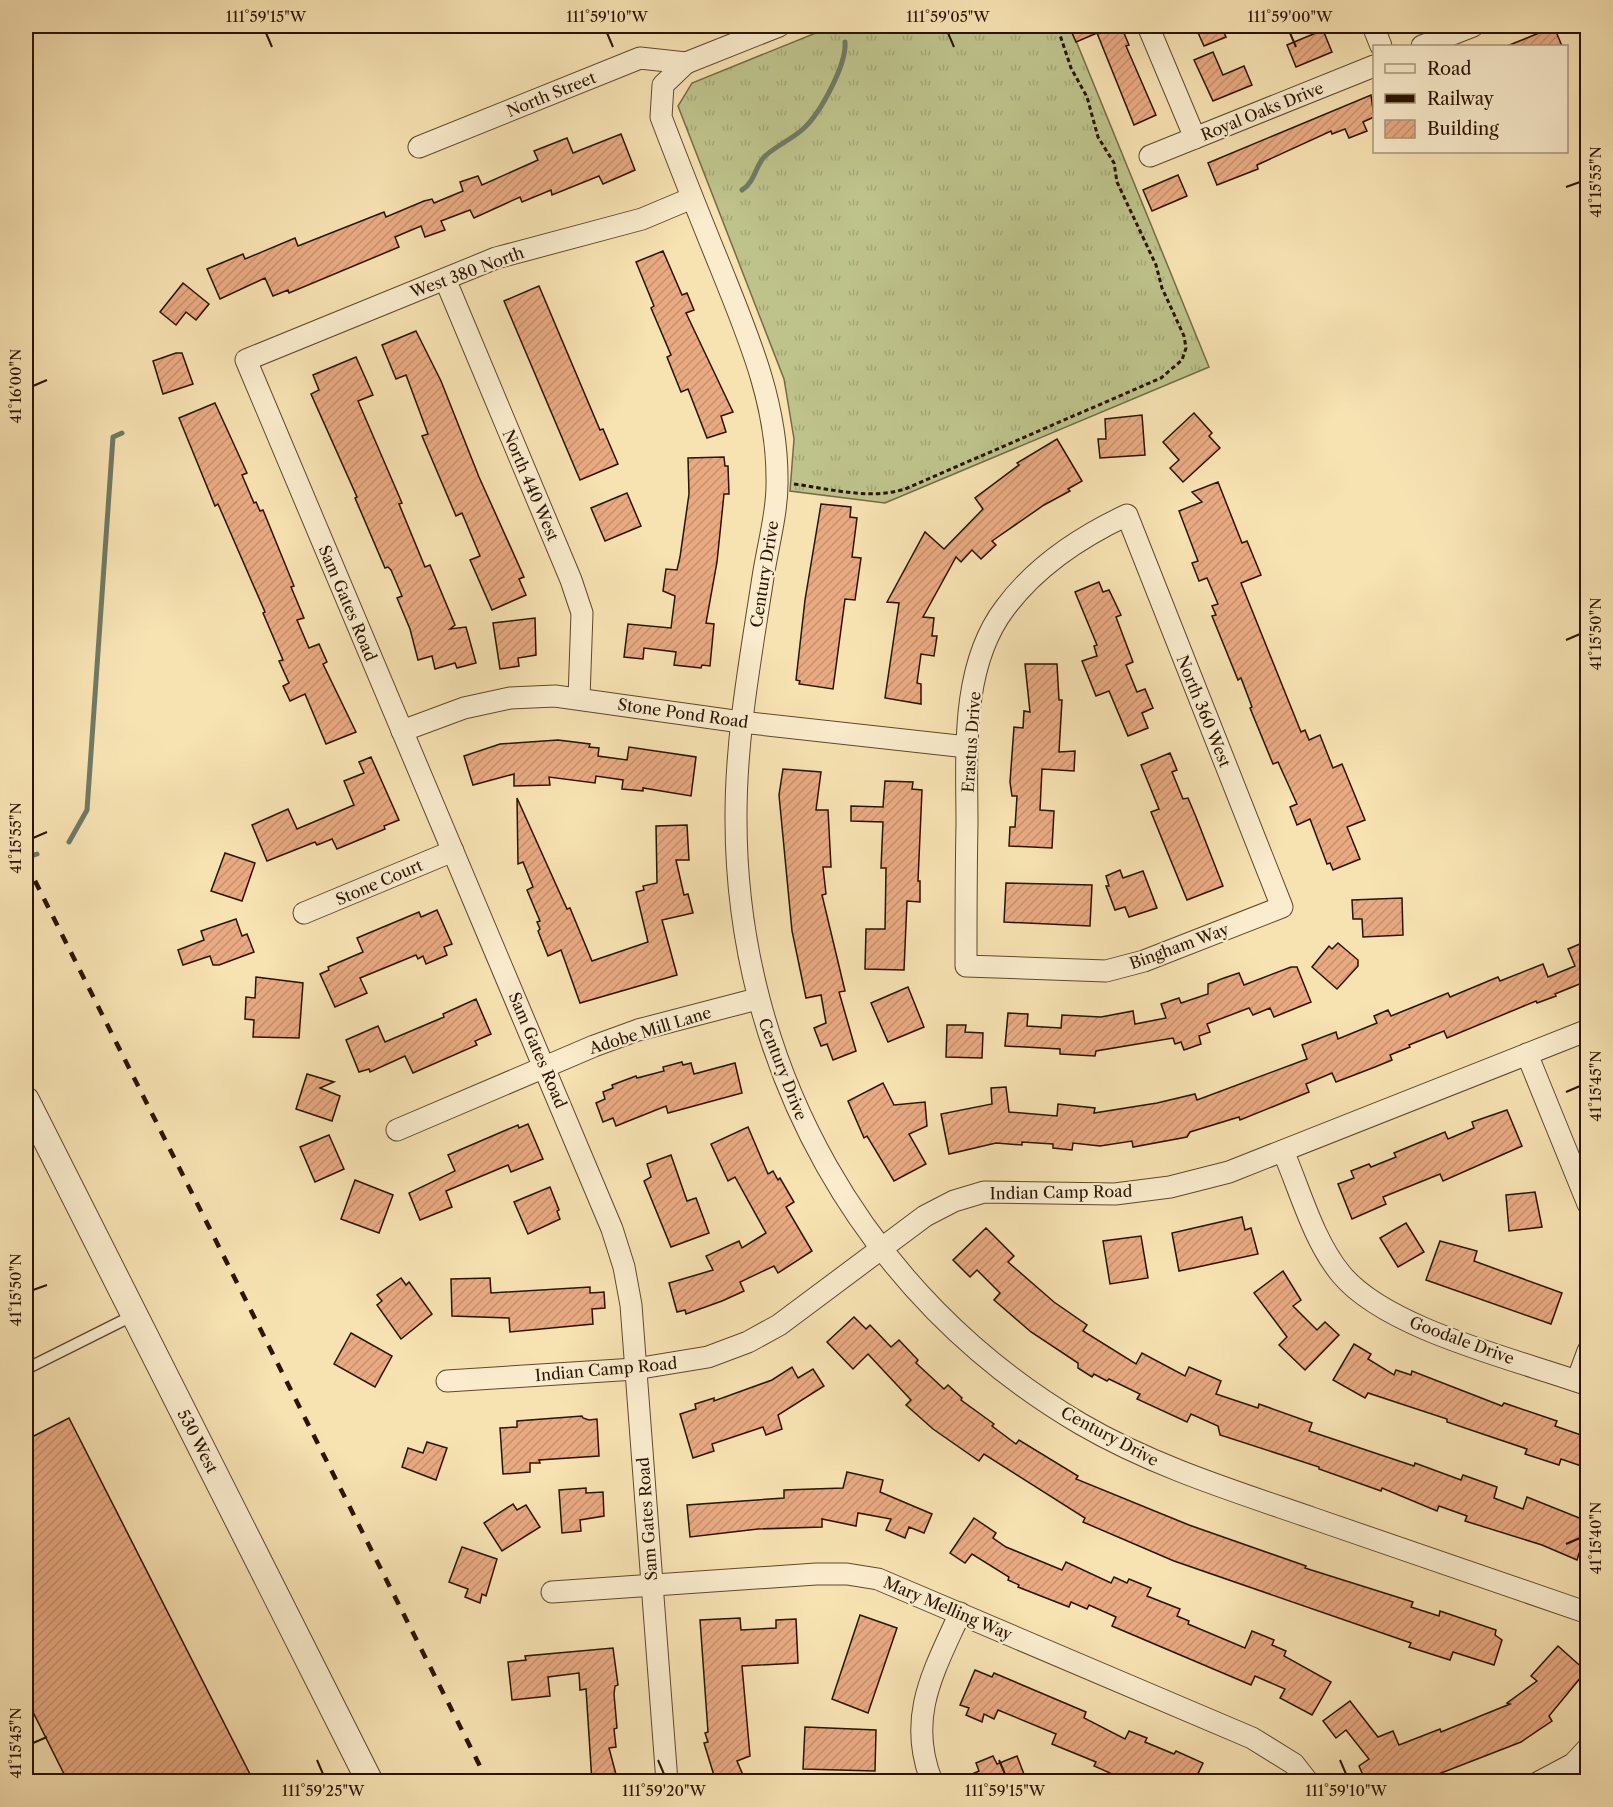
<svg xmlns="http://www.w3.org/2000/svg" width="1613" height="1807" font-family="'Libre Caslon Text',serif">
<defs>
<pattern id="grass-tufts" width="24" height="20" patternUnits="userSpaceOnUse" patternTransform="scale(1.5)"><rect width="24" height="20" fill="#bec38b"/><path d="M3 7l-1-3M5 7V3M7 7l1-3M15 17l-1-3M17 17v-4M19 17l1-3" fill="none" stroke="#a3a776"/></pattern>
<pattern id="building-hatch" width="6" height="6" patternUnits="userSpaceOnUse" patternTransform="scale(1.5)"><rect width="6" height="6" fill="#e9aa82"/><path d="M-1 1l2-2M0 6l6-6M5 7l2-2" fill="none" stroke="#c8916e"/></pattern>
</defs>
<rect width="100%" height="100%" fill="#f7e2b2"/>
<filter id="stains"><feTurbulence type="fractalNoise" baseFrequency=".00333" numOctaves="4"/><feColorMatrix values="0 0 0 0 .2 0 0 0 0 .09 0 0 0 0 .02 0 0 0 .5 -.17"/></filter>
<radialGradient id="worn" r=".72"><stop offset=".6" stop-color="#630" stop-opacity="0"/><stop offset="1" stop-color="#630" stop-opacity=".3"/></radialGradient>
<path fill="url(#grass-tufts)" stroke="#746c46" stroke-width="1.5" d="M833,26H1070L1209,367L885,503L790,491L794,439L784,379L678,106L692,83Z"/>
<g fill="none" stroke-linecap="round" stroke-linejoin="round">
<g stroke="#707a65" stroke-width="5">
<path d="M742,190C755,182 755,166 765,156C776,146 792,139 803,129C820,114 847,64 845,42"/>
<path d="M69,842L87,810L113,437L122,433"/>
<path d="M26,858L37,854"/>
</g>
</g>
<g fill="url(#building-hatch)" stroke="#2a1400" stroke-width="1.5">
<path d="M1069,26H1121L1129,45L1126,46L1156,115L1134,125L1097,33L1076,42Z"/>
<path d="M1195,26H1221L1226,37L1204,46Z"/>
<path d="M1554,27L1562,46H1507Z"/>
<path d="M1323,30L1332,52L1296,67L1287,45Z"/>
<path d="M1213,52L1223,75L1244,66L1252,85L1213,101L1194,60Z"/>
<path d="M1371,95L1374,117L1363,122L1367,131L1349,138L1345,129L1332,134L1331,131L1257,165L1258,169L1217,185L1208,163Z"/>
<path d="M621,134L635,170L603,184L599,176L552,195L551,190L522,202L520,197L474,218L470,210L441,221L445,230L425,237L421,226L395,237L399,247L289,293L288,290L273,296L265,278L220,299L207,269L243,254L245,259L295,238L298,246L384,212L386,217L424,201L432,199L434,203L463,191L460,182L478,176L482,185L538,160L534,151L567,138L573,153Z"/>
<path d="M1178,175L1187,196L1152,211L1143,190Z"/>
<path d="M663,251L682,295L687,293L694,310L686,313L733,412L721,416L726,432L707,438L688,389L681,392L667,357L671,355L651,308L654,306L636,262Z"/>
<path d="M183,283L209,304L196,320L186,312L176,325L160,312Z"/>
<path d="M539,286L600,430L603,429L618,464L580,480L504,301Z"/>
<path d="M416,331L441,381L479,477L524,577L519,579L526,595L492,610L470,560L480,556L462,513L456,516L422,436L428,434L406,375L396,379L382,345Z"/>
<path d="M176,353H182L193,384L163,394L153,361Z"/>
<path d="M356,357L373,395L358,401L402,503L399,504L425,567L430,565L455,625L450,629L466,627L476,663L457,668L455,663L435,669L432,656L418,660L410,629L397,598L402,596L391,570L388,567L385,568L355,498L357,497L311,394L319,390L313,375Z"/>
<path d="M215,403L247,473L242,475L254,503L256,502L260,511L263,510L294,586L291,587L304,618L297,620L309,648L319,644L327,662L323,664L356,732L326,744L305,694L290,701L283,686L289,683L279,661L283,660L263,613L265,612L218,504L215,506L179,418Z"/>
<path d="M1194,413L1212,433L1209,436L1220,448L1183,482L1170,468L1179,460L1163,442Z"/>
<path d="M1142,415L1145,455L1100,458L1098,439H1106L1105,419Z"/>
<path d="M1057,439L1082,481L1068,489L1070,491L1044,505L992,541L996,545L981,559L972,550L961,562L956,557L923,617L934,618L932,636H937L934,656L921,654L917,683L921,684V704L885,698L899,603L887,602L925,532L944,549L983,509L975,498L1019,465L1017,463Z"/>
<path d="M724,457L725,466H728L729,494H724L717,562L706,623L714,624L710,666L702,665L701,668L674,665L676,652L644,648L643,659L624,657L628,624L671,628L675,596L663,591L666,569L677,570L680,557L689,494L688,458Z"/>
<path d="M1218,482L1242,543L1247,541L1261,575L1241,583L1301,732L1305,730L1309,740L1320,735L1333,768L1342,764L1365,820L1347,827L1360,859L1333,870L1330,863L1327,864L1310,819L1297,825L1290,807L1297,804L1278,762L1273,764L1250,708L1252,707L1241,678L1238,680L1212,616L1216,615L1212,606L1218,604L1207,578L1199,581L1192,563L1198,561L1179,511L1202,502L1192,492Z"/>
<path d="M627,493L641,526L605,541L591,508Z"/>
<path d="M821,504L851,507L850,517L857,518L852,557L861,558L855,600L845,599L833,689L799,684L800,681L796,680L805,600Z"/>
<path d="M1099,582L1103,592L1109,590L1121,615L1116,617L1133,662L1126,665L1137,692L1145,689L1153,708L1142,713L1148,728L1128,736L1109,691L1096,696L1082,661L1097,656L1094,646L1097,645L1075,592Z"/>
<path d="M535,618L536,655L518,658L519,666L500,669L493,623Z"/>
<path d="M1025,664H1057L1059,700H1062L1059,752L1075,751L1074,771L1042,769L1040,810L1054,811L1052,848L1009,846L1010,827H1015L1017,796H1012L1010,782L1014,727L1023,728L1024,711L1030,712Z"/>
<path d="M558,740L590,744L589,747L599,748L598,756L627,760L629,747L696,757L691,796L643,788V791L622,789L623,780L596,776L595,783L549,777L550,785L514,786V774L473,785L464,756L500,744Z"/>
<path d="M1170,753L1177,770L1172,772L1183,799L1188,798L1196,817L1223,886L1187,900L1151,812L1159,809L1141,765Z"/>
<path d="M371,757L399,820L384,826L385,829L337,849L332,839L317,845L315,842L267,861L252,825L288,809L297,829L354,805L344,781L364,773L359,762Z"/>
<path d="M783,769L821,772L816,810H828L831,867H823L826,894L822,895L845,991L839,992L856,1051L833,1060L827,1044L821,1046L814,1028L826,1023L821,995L806,998L792,931L779,795Z"/>
<path d="M885,781L913,782L912,789L922,790L918,881H920V902L907,901L904,970L865,969L866,929H885L886,868H881L883,822L851,821V806L883,807Z"/>
<path d="M517,798L567,909L570,908L592,961L648,942L636,892L644,890L643,886L657,883L656,826L687,825L689,860H676L684,895L688,894L693,913L662,920L677,975L580,1003L561,950L548,956L538,931L540,929L537,922L540,921L527,890L533,887L523,862L518,864Z"/>
<path d="M225,853L255,863L242,901L211,891Z"/>
<path d="M1120,870L1123,878L1143,871L1157,908L1129,917L1125,907L1115,910L1106,886H1109L1106,876Z"/>
<path d="M1006,883L1092,885L1090,926L1004,922Z"/>
<path d="M1402,898L1403,935L1363,937L1362,919H1353L1352,900Z"/>
<path d="M437,910L452,944L444,947L447,955L426,964L423,956L418,959L416,955L360,978L367,993L335,1007L320,974L329,970L328,967L363,952L357,938L419,912L421,917Z"/>
<path d="M236,919L242,936L247,934L254,952L219,965H213L210,956L183,965L178,950L204,940L201,931Z"/>
<path d="M1587,941V994L1582,983L1555,994L1556,996L1537,1003L1536,1001L1447,1038L1444,1031L1409,1045L1410,1047L1390,1055L1392,1060L1375,1067L1336,1082L1332,1073L1306,1084L1309,1092L1240,1120L1239,1117L1190,1132L1187,1137L1133,1147L1132,1141L1100,1146L1073,1143L1072,1150L1053,1148V1144L1022,1142V1145L996,1143L949,1154L941,1114L992,1104L991,1088L1006,1087L1009,1112L1057,1116L1058,1104L1095,1108L1094,1113L1157,1103L1195,1094L1197,1100L1307,1059L1302,1045L1336,1032L1338,1039L1377,1023L1374,1016L1388,1010L1391,1016L1448,993L1450,997L1498,977L1500,981L1543,964L1548,977L1575,966L1568,949Z"/>
<path d="M1338,943L1358,960V966L1337,989L1312,967L1329,946L1332,949Z"/>
<path d="M1291,967H1297L1311,1002L1274,1017L1270,1008L1253,1015L1249,1008L1207,1024L1210,1032L1199,1036L1201,1044L1184,1050L1181,1042L1175,1044L1173,1038L1096,1051L1095,1056L1060,1054V1049L1005,1046L1008,1013L1028,1014L1027,1026L1061,1028L1062,1015L1101,1017L1133,1011L1135,1024L1166,1018L1161,1004L1179,998L1181,1003L1208,994V984L1224,978L1239,973L1244,985Z"/>
<path d="M256,977L303,983L299,1038L253,1037L254,1020L245,1019L246,997L255,998Z"/>
<path d="M908,987L924,1027L888,1042L871,1003Z"/>
<path d="M476,999L491,1034L475,1041L477,1045L413,1073L405,1056L370,1072L369,1069L359,1072L346,1040L378,1026L385,1042L444,1017L443,1014Z"/>
<path d="M947,1025H966L965,1032L983,1033L982,1058L946,1057Z"/>
<path d="M682,1062L683,1065L691,1063L694,1074L735,1063L742,1093L668,1113L666,1106L616,1126L613,1118L603,1122L596,1103L605,1099L603,1092L613,1088L612,1085L636,1076L637,1078L664,1071L663,1067Z"/>
<path d="M307,1074L334,1082L320,1088L340,1096L332,1121L296,1109Z"/>
<path d="M883,1083L894,1105L925,1102L927,1126L909,1134L926,1164L894,1181L867,1136L864,1138L848,1101Z"/>
<path d="M1507,1110L1522,1146L1443,1181L1440,1174L1383,1197L1386,1204L1352,1219L1338,1184L1354,1178L1351,1171L1369,1164L1371,1167L1396,1157L1394,1153L1445,1132L1448,1139L1474,1128L1472,1122Z"/>
<path d="M528,1124L543,1159L511,1172L508,1165L446,1191L452,1207L420,1220L409,1193L455,1171L448,1155L518,1125L519,1128Z"/>
<path d="M748,1127L768,1174L773,1171L778,1180L780,1178L794,1202L786,1207L812,1251L778,1273L774,1266L740,1282L744,1291L722,1301L686,1314L685,1310L677,1312L669,1283L713,1270L706,1256L739,1241L742,1248L766,1233L735,1177L728,1181L711,1144Z"/>
<path d="M329,1135L344,1169L315,1182L300,1147Z"/>
<path d="M671,1155L687,1201L696,1198L709,1233L671,1247L644,1181L651,1177L647,1164Z"/>
<path d="M355,1180L393,1195L379,1233L341,1219Z"/>
<path d="M550,1187L559,1210L557,1211L560,1219L528,1234L514,1202Z"/>
<path d="M1535,1192L1542,1227L1509,1231L1506,1195Z"/>
<path d="M1242,1217L1245,1230L1251,1228L1258,1254L1179,1271L1172,1233Z"/>
<path d="M1406,1223L1424,1252L1398,1267L1380,1238Z"/>
<path d="M986,1228L1014,1256L1008,1262L1054,1302L1087,1325L1083,1331L1136,1364L1142,1353L1185,1376L1189,1367L1221,1381L1216,1394L1258,1408L1259,1404L1312,1423L1309,1431L1414,1466L1415,1463L1461,1480L1463,1475L1497,1487L1494,1498L1523,1509L1527,1497L1587,1521V1530L1577,1560L1542,1545L1465,1521L1467,1516L1439,1506L1437,1511L1382,1488L1381,1491L1319,1469V1467L1220,1435L1218,1426L1191,1414L1187,1422L1137,1399L1140,1394L1109,1379L1107,1381L1094,1374L1092,1377L1078,1368V1363L1031,1332L994,1300L1000,1293L977,1270L970,1277L953,1260Z"/>
<path d="M1141,1236L1148,1278L1110,1284L1103,1241Z"/>
<path d="M1440,1241L1477,1251L1474,1261L1562,1293L1551,1324L1426,1280Z"/>
<path d="M1283,1271L1301,1300L1293,1306L1317,1330L1325,1322L1339,1335L1305,1370L1279,1345L1287,1337L1254,1293Z"/>
<path d="M401,1278L406,1285L409,1282L432,1314L401,1339L377,1305L382,1301L377,1295Z"/>
<path d="M490,1278L491,1293L590,1287V1293L604,1292L605,1308L592,1309L593,1324L510,1332L509,1318L452,1316L451,1279Z"/>
<path d="M854,1317L866,1329L870,1325L891,1347L899,1340L918,1360L916,1363L944,1389L948,1385L962,1398L961,1400L994,1424L992,1426L1016,1444L1019,1440L1078,1476L1076,1479L1189,1525L1306,1566L1305,1568L1413,1602L1411,1607L1439,1616L1440,1611L1496,1630L1495,1635L1502,1640L1494,1665L1453,1652L1450,1660L1409,1647L1411,1643L1174,1561L1083,1522L1085,1518L984,1454L979,1461L933,1429L906,1405L911,1400L868,1354L853,1369L827,1342Z"/>
<path d="M351,1333L392,1356L375,1387L334,1364Z"/>
<path d="M1354,1344L1371,1354L1368,1359L1394,1375L1396,1370L1411,1375L1412,1371L1502,1406L1504,1403L1557,1421L1555,1426L1587,1437V1468L1561,1459L1559,1465L1525,1454L1527,1449L1447,1422V1419L1368,1393L1365,1398L1333,1380Z"/>
<path d="M792,1367L798,1378L813,1369L824,1386L778,1415L782,1429L766,1435L763,1427L712,1444L714,1451L693,1458L680,1414L696,1409L695,1404L714,1398V1401L772,1380Z"/>
<path d="M582,1416L583,1418L589,1420L597,1419L599,1456L539,1460L540,1463H530V1472L503,1474L500,1428L517,1427V1421Z"/>
<path d="M69,1418L254,1782H68L26,1698V1440Z"/>
<path d="M427,1442L447,1448L436,1480L402,1467L408,1448L423,1453Z"/>
<path d="M847,1472L883,1480L880,1492L932,1514L924,1533L909,1527L905,1538L886,1530L891,1519L858,1513L856,1526L822,1519V1527L758,1529L690,1537L687,1505L784,1498V1490L843,1488Z"/>
<path d="M586,1488V1493L603,1492L604,1516L580,1520L581,1531L562,1533L559,1490Z"/>
<path d="M513,1504L517,1510L526,1505L540,1527L502,1551L484,1523Z"/>
<path d="M974,1518L996,1533L993,1538L1006,1547L1062,1570L1066,1562L1111,1583L1114,1577L1127,1583L1129,1579L1151,1588L1147,1596L1180,1609L1177,1616L1189,1621L1188,1624L1245,1648L1252,1631L1274,1640L1272,1645L1286,1651L1284,1656L1331,1682L1312,1715L1280,1698L1285,1689L1255,1676L1251,1685L1112,1626L1116,1617L1089,1605L1087,1609L1071,1602L1069,1607L1018,1587L1019,1585L1008,1580L1009,1577L972,1554L965,1563L950,1553Z"/>
<path d="M462,1547L497,1559L486,1596L482,1594L480,1603L465,1597L468,1589L449,1582Z"/>
<path d="M860,1615L897,1628L868,1713L832,1699Z"/>
<path d="M740,1618L741,1630L776,1628V1620L796,1619L798,1663L742,1666L750,1756L737,1761L746,1782H716L704,1743L708,1742L705,1733L708,1732L700,1620Z"/>
<path d="M1558,1646L1586,1671L1549,1716L1552,1721L1521,1742L1418,1782H1366L1359,1766L1369,1759L1346,1730L1336,1738L1323,1721L1350,1701L1378,1737L1393,1731L1399,1745L1440,1729L1441,1732L1510,1704L1507,1703L1537,1681L1531,1676Z"/>
<path d="M613,1648L618,1685L615,1686L614,1694L617,1728L614,1729L616,1747L609,1748L618,1782H592L586,1689L580,1690L579,1673L548,1677L550,1696L512,1700L508,1662L526,1660L525,1656Z"/>
<path d="M975,1670L992,1677L994,1673L1086,1712L1084,1718L1125,1739L1129,1731L1147,1738L1145,1742L1174,1754L1176,1751L1203,1763L1194,1782H1130L1094,1766L1096,1762L1052,1744L1056,1734L998,1710L994,1719L984,1714L982,1722L966,1715L969,1708L960,1705Z"/>
<path d="M805,1727L876,1730L875,1771L803,1769Z"/>
<path d="M993,1756L997,1764L1017,1756L1027,1782H954L979,1771L976,1763Z"/>
</g>
<g fill="none" stroke-linecap="round" stroke-linejoin="round">
<g stroke="#5d482c" stroke-width="13">
<path id="service" d="M26,1369L134,1315"/>
</g>
<g stroke="#5d482c" stroke-width="23">
<g id="minor">
<path d="M779,26L686,63L663,85L661,117C680,167 700,217 720,266C748,336 777,402 777,478C778,510 768,545 763,577C751,656 736,735 736,816C735,1066 864,1297 1081,1424C1153,1466 1234,1491 1312,1518C1404,1550 1496,1582 1588,1613"/>
<path d="M1148,26L1195,138"/>
<path d="M1373,26L1381,46"/>
<path d="M1422,46L1473,26"/>
<path d="M419,147L640,58L686,63"/>
<path d="M1150,156L1374,66"/>
<path d="M445,279L571,580L582,613L579,698"/>
<path d="M1127,515L1282,907L1144,961L1106,971L966,966C966,918 966,871 967,824C967,754 960,667 1005,608C1036,566 1080,537 1127,515Z"/>
<path d="M402,731L464,708L510,698L555,696L741,722L967,747"/>
<path d="M304,913L453,851"/>
<path d="M1527,1054L1588,1204"/>
<path d="M397,1130L594,1046L638,1030L757,999"/>
<path d="M1283,1151C1300,1190 1313,1240 1341,1274C1387,1330 1519,1360 1588,1385"/>
<path d="M447,1381L635,1369L708,1357L748,1342L779,1325L925,1216L954,1201L984,1192L1115,1194L1170,1187L1229,1172L1588,1030"/>
<path d="M1577,1381L1588,1351"/>
<path d="M552,1592L816,1574H847L878,1579L1252,1738L1294,1764L1308,1782"/>
<path d="M667,1782L631,1305L624,1267L612,1229L246,360L496,258L642,219L692,198"/>
<path d="M932,1782C906,1717 934,1671 960,1613"/>
<path d="M1539,1782L1573,1764L1588,1748"/>
</g>
</g>
<g stroke="#5d482c" stroke-width="28">
<path id="tertiary" d="M26,1100L370,1782"/>
</g>
<path stroke="#2a1400" stroke-width="3" stroke-dasharray="4.5 3" stroke-linecap="butt" d="M794,484C831,489 869,500 905,489L1161,378L1182,360L1186,348L1184,336L1162,288L1156,265L1117,182L1114,163L1098,137L1087,97L1071,68L1057,26"/>
<use href="#service" stroke="#faeccd" stroke-width="10"/>
<use href="#minor" stroke="#faeccd" stroke-width="21"/>
<use href="#tertiary" stroke="#faeccd" stroke-width="26"/>
<path stroke="#2a1400" stroke-width="4.5" stroke-dasharray="10 10" stroke-linecap="butt" d="M26,863L488,1782"/>
</g>
<path fill="none" stroke="#2a1400" stroke-width="2" d="M266,33L272,47M607,33L613,47M948,33L954,47M1290,33L1296,47M1566,187L1580,182M33,386L47,380M1566,640L1580,634M33,838L47,832M1566,1092L1580,1086M33,1290L47,1285M1566,1544L1580,1538M33,1743L47,1737M317,1760L323,1774M658,1760L664,1774M999,1760L1005,1774M1340,1760L1346,1774"/>
<g text-anchor="middle" dominant-baseline="central" stroke-width="4.5" stroke-linejoin="round" paint-order="stroke">
<g font-size="16" fill="#2a1400" stroke="#faeccd">
<text transform="translate(551 94) rotate(-22)">North Street</text>
<text transform="translate(1262 111) rotate(-22)">Royal Oaks Drive</text>
<text transform="translate(467 272) rotate(-20)">West 380 North</text>
<text transform="translate(531 485) rotate(67)">North 440 West</text>
<text transform="translate(764 574) rotate(-81)">Century Drive</text>
<text transform="translate(348 603) rotate(67)">Sam Gates Road</text>
<text transform="translate(1204 711) rotate(68)">North 360 West</text>
<text transform="translate(683 713) rotate(8)">Stone Pond Road</text>
<text transform="translate(971 742) rotate(-86)">Erastus Drive</text>
<text transform="translate(379 882) rotate(-23)">Stone Court</text>
<text transform="translate(1179 946) rotate(-20)">Bingham Way</text>
<text transform="translate(650 1030) rotate(-17)">Adobe Mill Lane</text>
<text transform="translate(538 1050) rotate(67)">Sam Gates Road</text>
<text transform="translate(783 1069) rotate(69)">Century Drive</text>
<text transform="translate(1061 1192) rotate(-1)">Indian Camp Road</text>
<text transform="translate(1462 1340) rotate(20)">Goodale Drive</text>
<text transform="translate(606 1369) rotate(-5)">Indian Camp Road</text>
<text transform="translate(1110 1436) rotate(28)">Century Drive</text>
<text transform="translate(198 1441) rotate(63)">530 West</text>
<text transform="translate(647 1519) rotate(-94)">Sam Gates Road</text>
<text transform="translate(948 1608) rotate(23)">Mary Melling Way</text>
</g>
</g>
<rect width="1613" height="1807" fill="none" stroke="#f7e2b2" stroke-width="66"/>
<rect x="1373" y="45" width="195" height="108" fill="#faeccd" stroke="#a7967b" stroke-width="1.5"/>
<rect x="1385" y="64" width="30" height="9" fill="#faeccd" stroke="#a7967b" stroke-width="1.5"/>
<text x="1427" y="75" font-size="18" fill="#2a1400">Road</text>
<rect x="1385" y="94" width="30" height="9" fill="#2a1400" stroke="#a7967b" stroke-width="1.5"/>
<text x="1427" y="105" font-size="18" fill="#2a1400">Railway</text>
<rect x="1385" y="120" width="30" height="18" fill="url(#building-hatch)" stroke="#a7967b" stroke-width="1.5"/>
<text x="1427" y="135" font-size="18" fill="#2a1400">Building</text>
<rect x="33" y="33" width="1547" height="1741" fill="none" stroke="#2a1400" stroke-width="2"/>
<g font-size="15" text-anchor="middle" fill="#2a1400">
<text x="266" y="22">111°59'15"W</text>
<text x="607" y="22">111°59'10"W</text>
<text x="948" y="22">111°59'05"W</text>
<text x="1290" y="22">111°59'00"W</text>
<text transform="translate(1596 182) rotate(-90)" y="5">41°15'55"N</text>
<text transform="translate(16 386) rotate(-90)" y="5">41°16'00"N</text>
<text transform="translate(1596 634) rotate(-90)" y="5">41°15'50"N</text>
<text transform="translate(16 838) rotate(-90)" y="5">41°15'55"N</text>
<text transform="translate(1596 1086) rotate(-90)" y="5">41°15'45"N</text>
<text transform="translate(16 1290) rotate(-90)" y="5">41°15'50"N</text>
<text transform="translate(1596 1538) rotate(-90)" y="5">41°15'40"N</text>
<text transform="translate(16 1743) rotate(-90)" y="5">41°15'45"N</text>
<text x="323" y="1796">111°59'25"W</text>
<text x="664" y="1796">111°59'20"W</text>
<text x="1005" y="1796">111°59'15"W</text>
<text x="1346" y="1796">111°59'10"W</text>
</g>
<rect width="100%" height="100%" filter="url(#stains)"/>
<rect width="100%" height="100%" fill="url(#worn)"/>
</svg>
